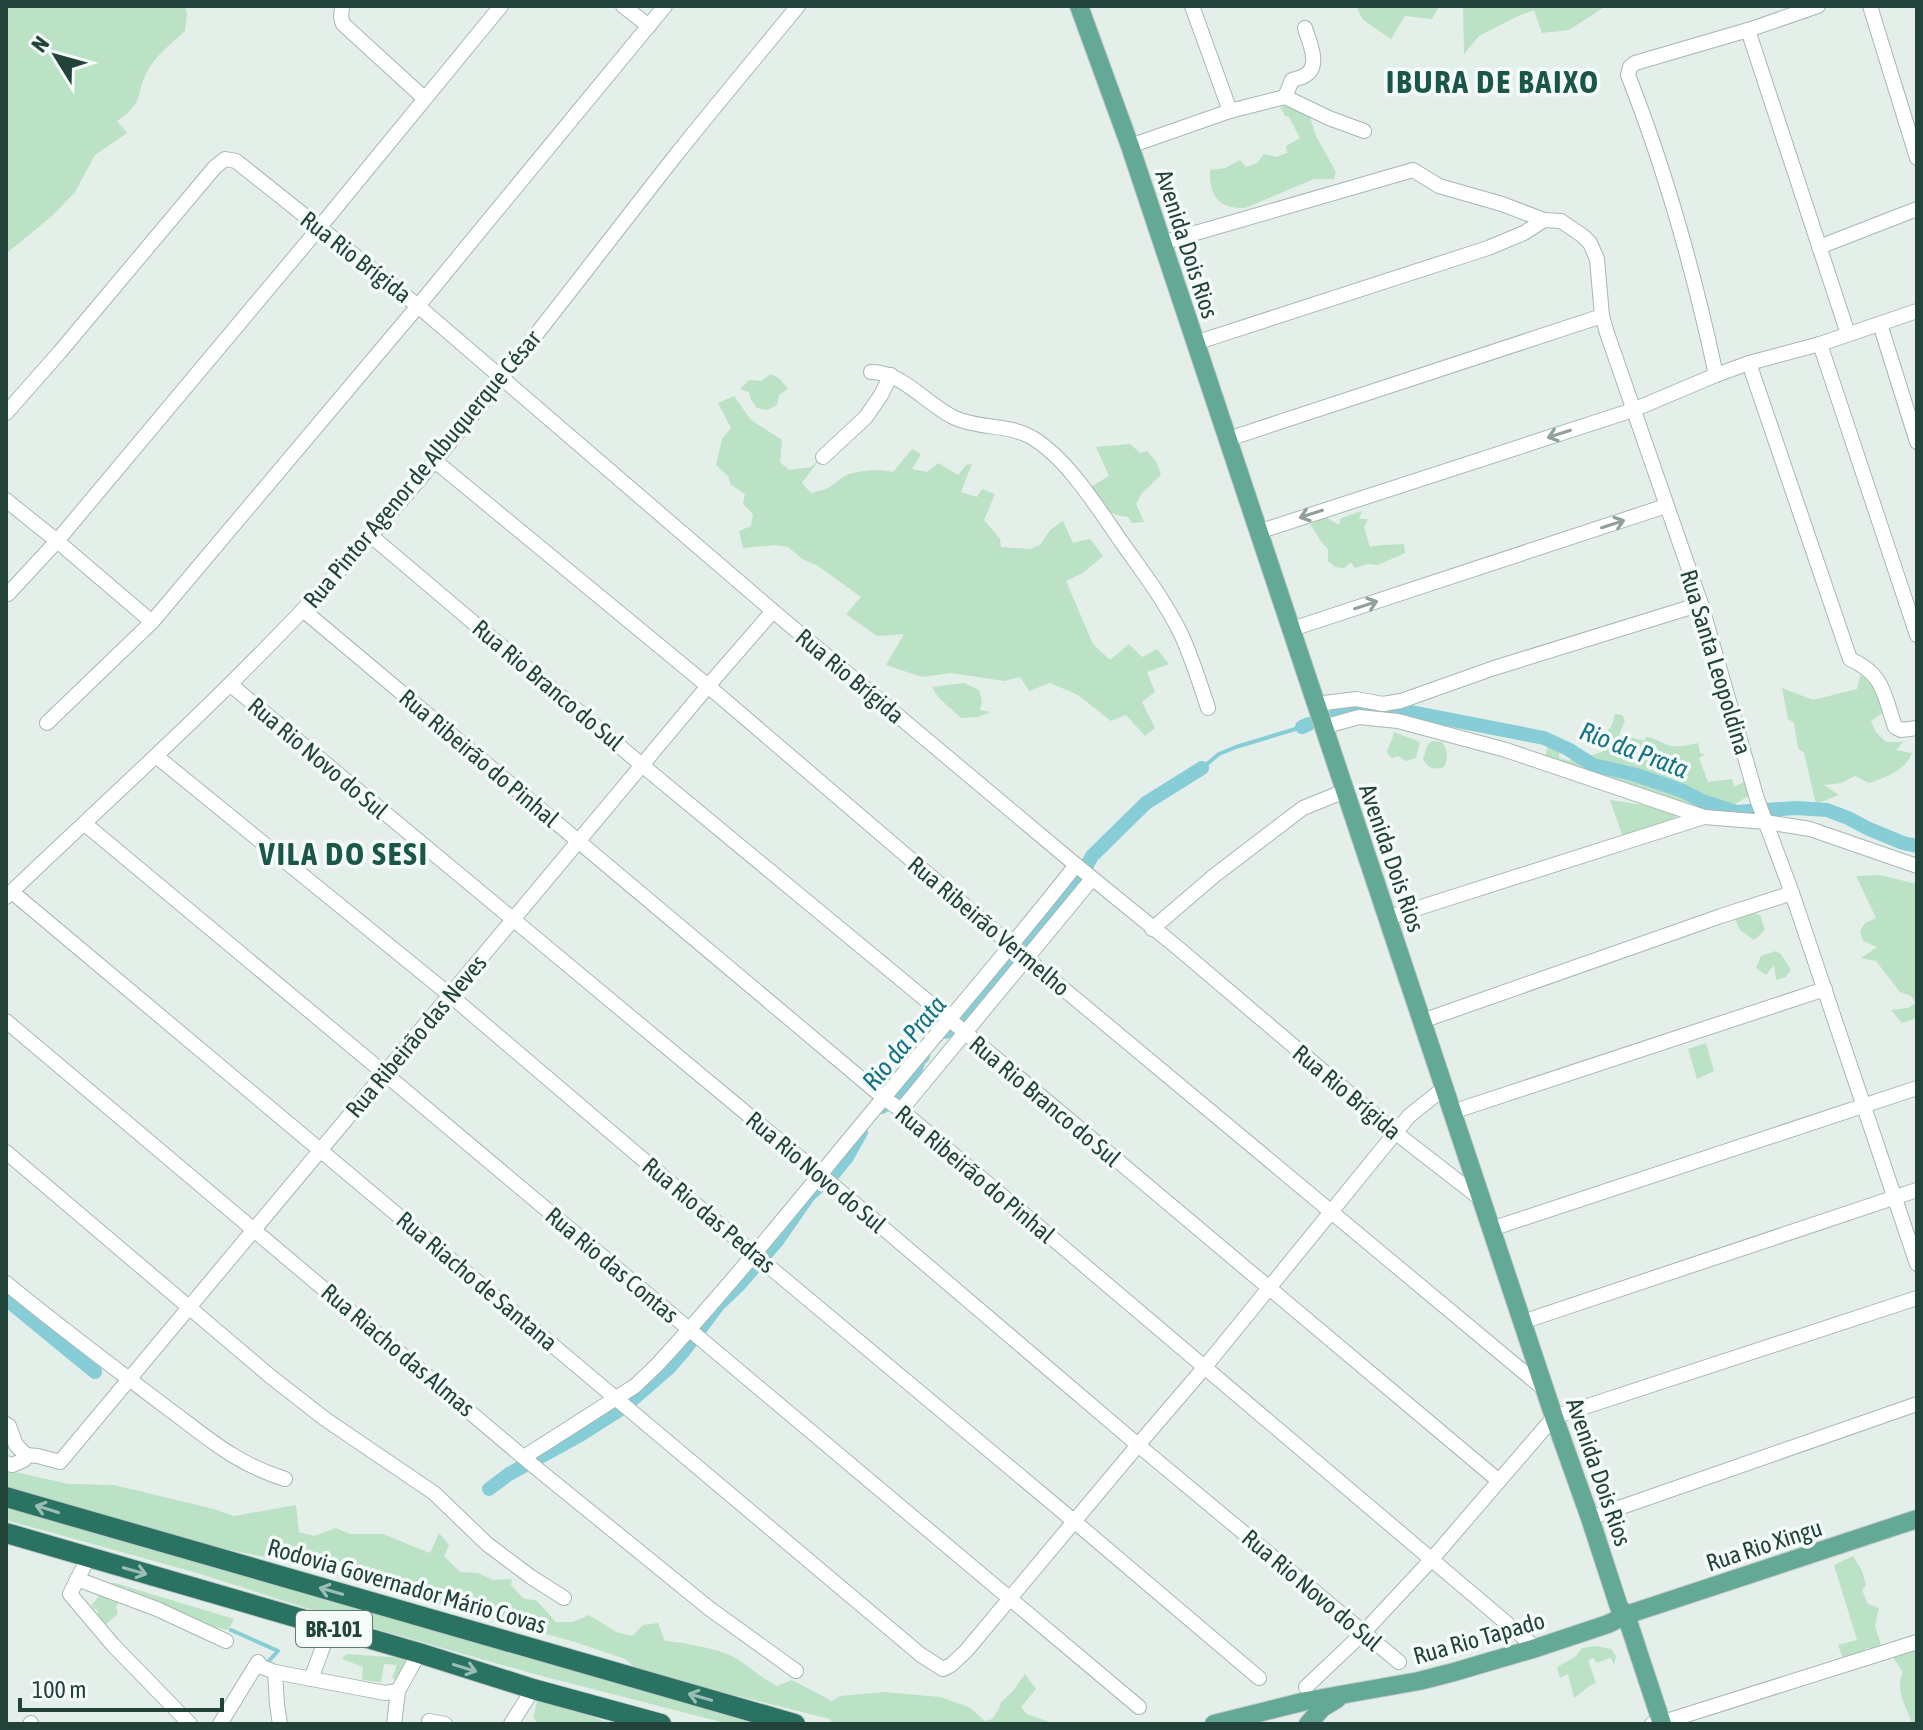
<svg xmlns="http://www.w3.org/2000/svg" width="1923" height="1730" font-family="'Asap Condensed',sans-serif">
<rect width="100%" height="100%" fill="#e4efea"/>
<g fill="#bbe2c5">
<path d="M6,6H185L187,14L185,31C172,43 159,53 149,68C134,93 147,101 117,121L127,133L95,155L75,192L52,216L8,252L6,256Z"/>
<path d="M1358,6H1439L1432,19L1405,16L1391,39L1363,20L1357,8Z"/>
<path d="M1459,6H1606L1569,30L1542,33L1534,10L1518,16L1479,36L1464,54L1463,8Z"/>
<path d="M1291,103L1308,111L1316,136L1336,172L1334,179H1314L1245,208C1218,209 1209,195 1210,170L1225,168L1240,160L1246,167L1257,163L1264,154L1276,157L1287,153L1286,146L1300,138L1289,117L1285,116L1280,107Z"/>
<path d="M771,374L780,379L788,389L779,395L777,405L767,410L757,408L750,398L749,392L740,389L749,380L761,381Z"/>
<path d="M734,396L751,420L782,440L780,462L789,470L811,467L819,460L802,483L811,493C817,491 825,490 830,487C836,483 840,478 847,475C860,470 879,469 893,472L912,449L921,454L912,469L927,472L938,463L958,475L966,465L972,464L961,492L977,497L982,489L995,494L984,520L1000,539L1001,547L1030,549L1040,545L1050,530L1063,521L1073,543L1090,539L1103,556L1083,573L1066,581L1093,644L1110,660L1129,644L1142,657L1157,649L1169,664L1147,672L1155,692L1142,702L1155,728L1145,736L1126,715L1111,721L1078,695L1050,683L1029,691L1020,677L1004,681L951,673L922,677L886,665L904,634L877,636L846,614L861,597L818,566L802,559L788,547L776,545L743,548L739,531L751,526L753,514L743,504L745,494L731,485L728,476L716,465L722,439L731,428L718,403Z"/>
<path d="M1130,444L1140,453L1147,451L1156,461L1161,475L1142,493L1136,504L1144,522L1132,523L1128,517C1105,515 1102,506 1090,487L1109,476L1096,447Z"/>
<path d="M1362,511L1359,519H1368L1364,527L1370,547C1382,544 1393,545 1404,544L1405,553L1378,565L1368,564L1355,568L1351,562L1344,568L1335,567L1328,561V549C1320,542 1317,533 1310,525L1324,516L1339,525L1341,518Z"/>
<path d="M1860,675L1877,681L1884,712L1871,721L1876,732L1886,742H1903L1896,750L1912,753C1905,771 1886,777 1869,783L1855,776L1841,783L1824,785L1839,795L1816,804L1804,753L1798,748L1794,723L1788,719L1782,688L1813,700L1857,689Z"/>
<path d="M964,683L979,690L982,701L980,710L991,712L978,717L961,718L938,697L932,687Z"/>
<path d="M1615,714L1622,715L1625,720L1616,743L1630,737L1644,741L1646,737C1654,738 1658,741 1665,744C1675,749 1688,745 1698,743L1700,753L1705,754L1699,758L1708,782L1732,779L1734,787L1744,782L1752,794L1735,804L1725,814L1712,813L1596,777L1594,771L1590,770L1587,774L1545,758L1548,745L1560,749L1559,758L1570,761L1575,749L1588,756L1602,752L1606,733L1612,725Z"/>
<path d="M1394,732L1420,742L1416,758L1406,761L1398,756L1392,758L1387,753C1388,745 1393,740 1394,732Z"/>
<path d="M1432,741L1442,742C1448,750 1448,758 1444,767C1434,770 1428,769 1423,759L1427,746Z"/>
<path d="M1610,800L1675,810L1678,815L1675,818L1623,837Z"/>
<path d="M1879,875L1917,884V1018L1902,1023L1891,1010L1908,1008L1916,1003L1911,996L1900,992L1876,961L1861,958L1877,947L1863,941L1860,931L1865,923L1876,918L1856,876Z"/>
<path d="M1742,910L1760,915L1765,930L1754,940L1740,930L1735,919Z"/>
<path d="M1776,951L1781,954L1791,970L1786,977L1776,980L1774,965L1766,975L1756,968L1761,956Z"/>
<path d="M1706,1043L1714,1071L1697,1079L1688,1049Z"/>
<path d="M6,1470L69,1484L114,1485L214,1509L234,1516L296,1505L299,1532L314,1536L336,1528L350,1534H383L430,1553L439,1533L449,1545L444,1556L460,1572L478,1573L493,1580L512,1579L511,1585L524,1599L536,1600L556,1622H573L589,1615L616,1632L632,1636L643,1625L658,1623L665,1641C682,1642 719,1649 734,1657C749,1666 761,1678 777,1686L792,1680L832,1701L840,1696L885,1692L940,1697L969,1707L985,1721L992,1719L999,1709L1001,1702L1012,1692L1025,1674L1036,1689L1021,1707L1027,1714L1049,1722L1050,1724H833L830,1719L639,1671L625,1659L575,1642L284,1561L176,1539L6,1490Z"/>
<path d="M6,1505L772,1724H729L534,1674L335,1617L197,1573L6,1520Z"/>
<path d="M1853,1556L1862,1571L1866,1585L1862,1590L1868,1604L1879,1608L1875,1626L1881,1645L1880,1650L1867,1648L1849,1661L1842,1656L1838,1645L1857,1640L1834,1565Z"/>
<path d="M111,1583H115L234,1619L228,1630L210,1626L183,1613L133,1596L127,1588H116Z"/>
<path d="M100,1595L121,1598L116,1607L118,1614L106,1624L98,1619V1611L91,1606Z"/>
<path d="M1595,1646L1611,1649L1616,1656L1614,1665L1611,1658L1596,1663L1594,1658L1588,1660L1596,1683C1587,1686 1582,1693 1574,1698L1568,1674L1560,1678L1557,1667L1575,1657L1582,1648Z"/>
<path d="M1914,1650L1917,1657V1724H1912C1907,1706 1894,1691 1903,1672L1892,1656Z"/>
<path d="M346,1654L406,1658L410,1677L398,1681L392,1678L397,1665L384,1664L381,1682L368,1681L362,1679L363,1667L342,1659Z"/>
<path d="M538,1697L612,1724H539L533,1718Z"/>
</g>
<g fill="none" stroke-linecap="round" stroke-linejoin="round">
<g stroke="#87cdd8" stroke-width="4">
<path d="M1202,768L1219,754L1236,747L1302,727"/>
<path d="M231,1630L278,1651L266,1664"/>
</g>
<g stroke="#87cdd8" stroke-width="14">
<path d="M1332,717L1370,704L1544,738L1568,749L1593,765L1633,774L1683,791L1702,801L1736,812L1796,808L1827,810L1848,818L1869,829L1903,843L1917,846"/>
<path d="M1302,727L1309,724"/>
<path d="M946,1032L965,1013L1044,918L1078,882L1092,856L1146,803L1202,768"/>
<path d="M882,1107L912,1080L919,1060L923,1056"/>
<path d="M6,1299L95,1372"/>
<path d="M489,1489L509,1474L580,1435L624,1407L669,1368L683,1352L718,1305L739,1285L777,1241L809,1195L834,1173L847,1157L861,1132"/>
</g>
<g stroke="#a6b8b1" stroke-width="16">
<g id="minor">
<path d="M342,6L341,17L343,24L424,98"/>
<path d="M623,6L649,26"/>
<path d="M1192,6L1230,111"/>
<path d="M1870,6L1917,158"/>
<path d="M1748,30L1848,334"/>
<path d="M1285,97L1329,118L1364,131"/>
<path d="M1285,97L1292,80C1296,79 1300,78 1304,76C1322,67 1309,42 1305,28"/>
<path d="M1130,146L1230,111L1285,97"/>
<path d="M1161,243L1413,170L1439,186L1502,204L1544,220L1561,221L1583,236L1590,243L1597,259L1602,316L1607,333L1701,604L1757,799L1792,893L1917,1264"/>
<path d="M1819,247L1917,209"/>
<path d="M1880,324L1917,442"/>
<path d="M1195,343L1488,248L1524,233L1544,220"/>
<path d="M1820,344L1917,635"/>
<path d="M1749,363L1850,659C1884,674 1884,695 1895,727L1901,730L1917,728"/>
<path d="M871,372C903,372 927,405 955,418C979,429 1008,424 1031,437C1069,459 1100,512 1125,547C1145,575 1166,603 1181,634C1192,658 1200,683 1208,708"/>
<path d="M1716,375C1694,272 1667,174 1628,75L1630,67L1635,63L1748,30L1818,6"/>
<path d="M6,413L59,353L215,167L225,159L236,161L418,306L773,611L1076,865L1178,948L1396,1133L1481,1199"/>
<path d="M1228,439L1602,316"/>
<path d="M823,457L866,417L881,395L891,375"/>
<path d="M435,461L708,686L1012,946L1544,1389"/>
<path d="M6,500L57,541L152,622"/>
<path d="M1258,532L1633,410L1716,375L1749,363L1820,344L1917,311"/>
<path d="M370,535L643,766L949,1019L1499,1481"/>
<path d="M8,594L57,541L319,228L501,6"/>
<path d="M303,610L884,1098L901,1110L1536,1648"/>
<path d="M1292,629L1666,506"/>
<path d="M231,685L835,1187L1138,1445L1399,1662"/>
<path d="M1316,704L1356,699L1383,704L1401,701L1494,668L1701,604"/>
<path d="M47,723L152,622L418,306L665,6"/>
<path d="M1323,727L1359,717L1398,721L1506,750L1704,817L1766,822L1810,829L1917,866"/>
<path d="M156,756L451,996L754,1254L1075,1522L1259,1678"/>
<path d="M85,824L384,1073L1139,1707"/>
<path d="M12,892C315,1147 619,1399 921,1655L943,1669L951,1665L966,1651L1138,1445L1204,1368L1409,1116L1444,1088"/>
<path d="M6,897C118,790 234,687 338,572C459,440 565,296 676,155C716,105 757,56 798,6"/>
<path d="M1387,918L1704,817"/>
<path d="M1152,929L1215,875L1303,808L1345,791"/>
<path d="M6,1021L535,1467L710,1609L796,1671"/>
<path d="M1422,1021L1721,916L1792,893"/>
<path d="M901,1110L1092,879"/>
<path d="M1452,1112L1825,989"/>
<path d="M6,1152L270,1376L325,1419L434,1493L487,1544L531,1577L564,1598"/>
<path d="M1491,1229L1917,1088"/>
<path d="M6,1283C58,1326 112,1366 166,1407C207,1437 234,1463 285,1479"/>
<path d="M1522,1322L1917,1190"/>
<path d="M6,1424L9,1426L16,1445L26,1455L24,1460L12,1465L6,1463"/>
<path d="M26,1455L38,1456L60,1462L708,686L773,611"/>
<path d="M524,1457L635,1386L657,1365C737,1278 810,1186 886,1095C949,1019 1014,944 1076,865"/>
<path d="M1590,1518L1917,1404"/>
<path d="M85,1556L84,1566L70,1594L113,1645L190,1724"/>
<path d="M77,1579L157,1609L226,1641"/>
<path d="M275,1672L277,1705L280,1724"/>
<path d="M311,1679L330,1628"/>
<path d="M1306,1687L1363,1633L1432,1559L1554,1417L1917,1298"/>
<path d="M429,1721L445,1724"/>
<path d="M30,1724L31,1723"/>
<path d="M220,1724L258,1662L262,1667L275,1672L385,1693L398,1691"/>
<path d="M394,1724L398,1691L419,1653"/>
<path d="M511,1724L533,1689"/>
<path d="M1652,1724L1670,1720L1917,1642"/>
</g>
</g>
<g stroke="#c1cac8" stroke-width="20">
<g id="major">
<path d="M1079,6L1130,146L1554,1417L1590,1518L1619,1607L1626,1615L1662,1724"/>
<path d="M1214,1724L1306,1701L1419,1681L1454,1672L1536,1648L1608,1624L1626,1615L1917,1519"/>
<path d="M1308,1724L1322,1708L1337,1699"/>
</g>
</g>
<g stroke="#c1cac8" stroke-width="22">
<g id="highway">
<path d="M6,1497L795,1724"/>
<path d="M6,1533L419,1653L533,1689L661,1724"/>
</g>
</g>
<use href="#minor" stroke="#fff" stroke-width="14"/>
<use href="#major" stroke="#64a896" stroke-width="18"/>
<use href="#highway" stroke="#2a7262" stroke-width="20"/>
</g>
<defs><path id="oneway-shaft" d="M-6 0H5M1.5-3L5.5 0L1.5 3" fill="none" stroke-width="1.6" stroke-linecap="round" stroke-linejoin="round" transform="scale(2)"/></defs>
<g stroke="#90a19c">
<use href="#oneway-shaft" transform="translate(1559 434) rotate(162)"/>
<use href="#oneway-shaft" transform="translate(1311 514) rotate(162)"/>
<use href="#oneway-shaft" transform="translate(1613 524) rotate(-18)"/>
<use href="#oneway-shaft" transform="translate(1366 605) rotate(-18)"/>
</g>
<g stroke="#9abdb4">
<use href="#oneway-shaft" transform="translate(47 1509) rotate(-163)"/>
<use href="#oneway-shaft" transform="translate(135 1571) rotate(16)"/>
<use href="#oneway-shaft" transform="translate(331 1591) rotate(-164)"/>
<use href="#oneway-shaft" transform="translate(465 1668) rotate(17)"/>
<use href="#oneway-shaft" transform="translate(700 1697) rotate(-164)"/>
</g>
<g text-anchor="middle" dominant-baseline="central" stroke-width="7" stroke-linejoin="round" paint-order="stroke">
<rect fill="#f5fbf8" stroke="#617a72" stroke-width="2" x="296" y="1611" width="76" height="36" rx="6"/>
<g font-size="22" font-weight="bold" fill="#214339">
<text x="334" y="1629">BR-101</text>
</g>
<g font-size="24" fill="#214339" stroke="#f5fbf8">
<text transform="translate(1187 244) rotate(72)">Avenida Dois Rios</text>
<text transform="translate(356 257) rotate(38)">Rua Rio Brígida</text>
<text transform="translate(422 469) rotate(-50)">Rua Pintor Agenor de Albuquerque César</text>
<text transform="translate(1716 662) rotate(73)">Rua Santa Leopoldina</text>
<text transform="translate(850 676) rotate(40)">Rua Rio Brígida</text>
<text transform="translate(548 685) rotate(40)">Rua Rio Branco do Sul</text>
<text transform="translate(318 758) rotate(40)">Rua Rio Novo do Sul</text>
<text transform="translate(479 758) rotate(40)">Rua Ribeirão do Pinhal</text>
<text transform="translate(1392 858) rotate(71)">Avenida Dois Rios</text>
<text transform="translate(989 926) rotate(40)">Rua Ribeirão Vermelho</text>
<text transform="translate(416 1036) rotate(-50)">Rua Ribeirão das Neves</text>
<text transform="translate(1347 1092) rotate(40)">Rua Rio Brígida</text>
<text transform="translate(1045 1101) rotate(40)">Rua Rio Branco do Sul</text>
<text transform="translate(816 1172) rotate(40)">Rua Rio Novo do Sul</text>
<text transform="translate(975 1174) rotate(40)">Rua Ribeirão do Pinhal</text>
<text transform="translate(709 1215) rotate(40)">Rua Rio das Pedras</text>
<text transform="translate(612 1265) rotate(40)">Rua Rio das Contas</text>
<text transform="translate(477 1281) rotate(40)">Rua Riacho de Santana</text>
<text transform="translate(398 1350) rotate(40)">Rua Riacho das Almas</text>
<text transform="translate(1599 1472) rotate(71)">Avenida Dois Rios</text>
<text transform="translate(1764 1545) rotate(-18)">Rua Rio Xingu</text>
<text transform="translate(407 1586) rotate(16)">Rodovia Governador Mário Covas</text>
<text transform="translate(1312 1590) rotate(40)">Rua Rio Novo do Sul</text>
<text transform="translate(1479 1638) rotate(-16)">Rua Rio Tapado</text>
</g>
<g font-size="26" font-style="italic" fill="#157385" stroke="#f5fbf8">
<text transform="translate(1634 750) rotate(21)">Rio da Prata</text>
<text transform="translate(904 1043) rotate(-50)">Rio da Prata</text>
</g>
<g font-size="32" font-weight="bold" letter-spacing="2" fill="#1b5748" stroke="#f5fbf8">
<text x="1493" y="81">IBURA DE BAIXO</text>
<text x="344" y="853">VILA DO SESI</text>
</g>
</g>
<rect width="1923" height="1730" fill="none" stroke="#214339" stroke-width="16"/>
<g transform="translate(56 56) rotate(307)" stroke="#f5fbf8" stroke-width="6" paint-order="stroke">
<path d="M0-6L14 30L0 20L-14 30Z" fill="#214339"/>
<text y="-12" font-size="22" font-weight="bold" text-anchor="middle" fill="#214339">N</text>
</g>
<path d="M20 1698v12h202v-12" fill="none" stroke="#214339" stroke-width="4"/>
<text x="32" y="1698" font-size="24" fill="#214339" stroke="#f5fbf8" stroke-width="6" paint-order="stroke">100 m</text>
</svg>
